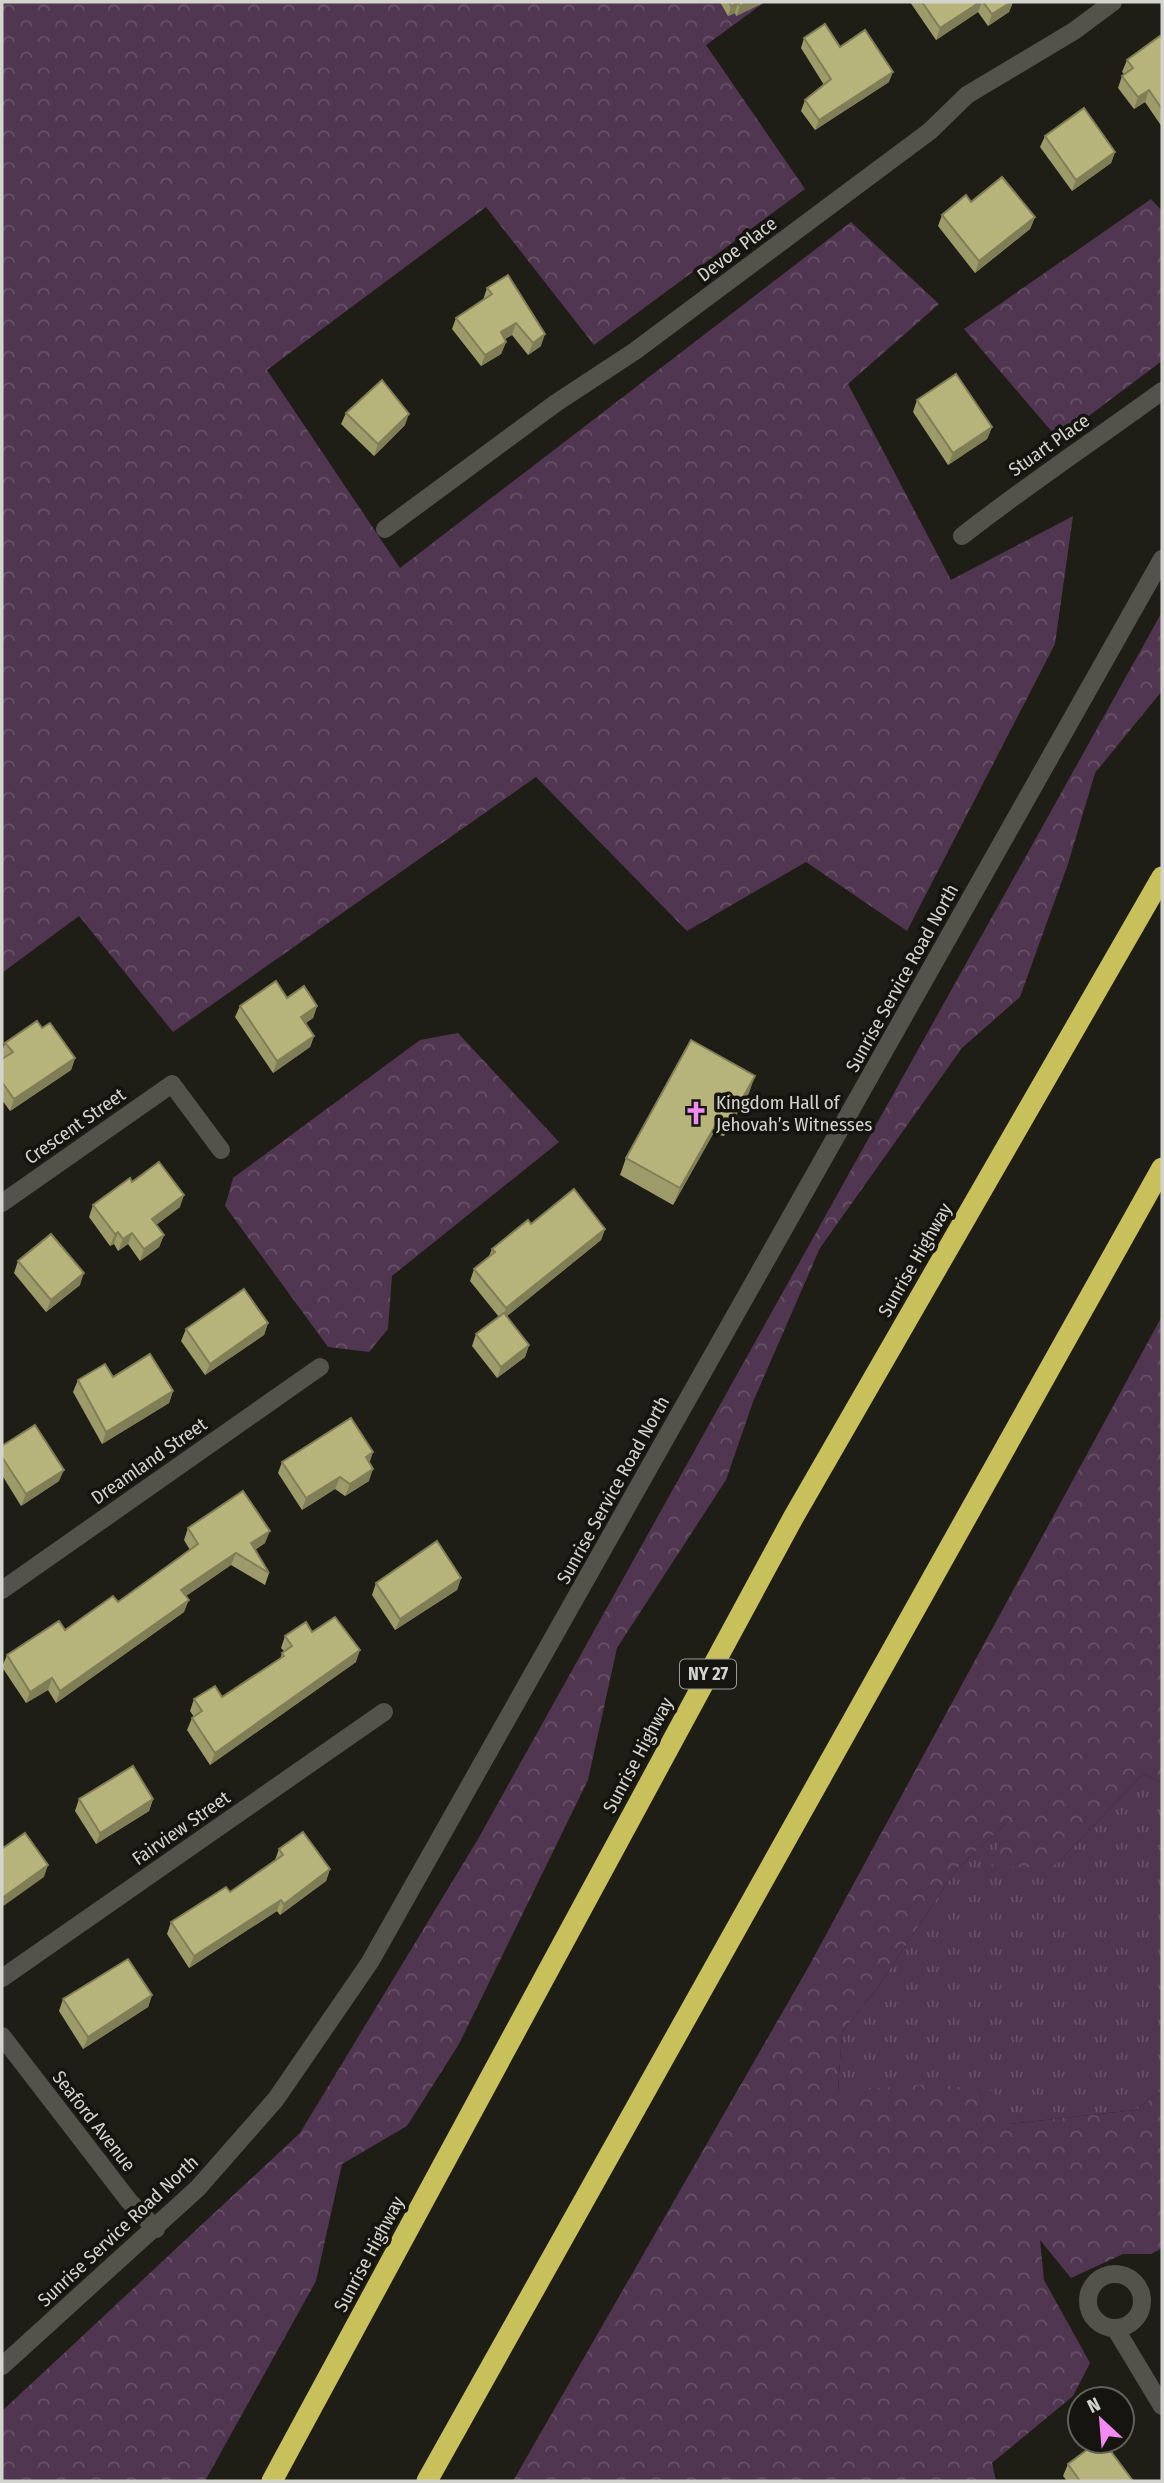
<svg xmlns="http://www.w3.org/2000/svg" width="1164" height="2483" font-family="'Fira Sans Condensed',sans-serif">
<defs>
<pattern id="grass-tufts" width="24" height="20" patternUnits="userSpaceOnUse" patternTransform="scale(1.75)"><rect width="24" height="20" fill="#503650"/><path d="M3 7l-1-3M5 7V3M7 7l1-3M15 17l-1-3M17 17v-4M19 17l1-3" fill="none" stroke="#685268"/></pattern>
<pattern id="forest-crowns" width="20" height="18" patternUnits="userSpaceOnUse" patternTransform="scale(1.75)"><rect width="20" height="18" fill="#503650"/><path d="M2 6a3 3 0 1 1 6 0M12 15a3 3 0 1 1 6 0" fill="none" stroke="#685268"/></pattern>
</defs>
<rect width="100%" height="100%" fill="#1e1d16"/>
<path fill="url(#grass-tufts)" d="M1143,1774L1162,1782V2090L1136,2110L1009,2124L838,2092L842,2032L878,1987L955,1871L1008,1821L1053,1868Z"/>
<g fill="url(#forest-crowns)">
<path d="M2,2H765L706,45L805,189L594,345L486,207L267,370L400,568L851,222L939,304L848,384L951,580L1073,516L1055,644L907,931L806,862L687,931L536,777L173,1032L79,916L2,973Z"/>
<path d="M1151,199L1162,211V361L1058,439L964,329Z"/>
<path d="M1162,612V691L1095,773L1068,864L1020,997L962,1048L820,1248L753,1402L726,1480L617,1648L588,1780L459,2044L407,2126L342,2164L316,2281L205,2481H2V2411L300,2133L478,1839Z"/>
<path d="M458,1033L559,1142L392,1276L388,1329L369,1352L328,1347L225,1206L233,1178L420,1040Z"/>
<path d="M1162,1316V1782L1143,1774L1053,1868L991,1866L1006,1823L955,1871L878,1987L842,2032L838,2092L927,2084L991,2090L1009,2124L1136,2110L1162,2090V2248L1151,2254H1123L1071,2278L1040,2240L1044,2280L1090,2363L1073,2396L992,2463L996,2481H513L809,1966Z"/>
</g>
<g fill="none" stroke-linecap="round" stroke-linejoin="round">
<g stroke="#54534b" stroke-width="18">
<path d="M385,529L556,403L635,351L930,131L967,95L1074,31L1113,2"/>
<path d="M962,536C1027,485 1095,440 1162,391"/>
<path d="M2,1203L172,1084L221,1150"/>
<path d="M2,1590L320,1367"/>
<path d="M2,1978L384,1712"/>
<path d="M2,2036L129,2201L156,2229"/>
<circle cx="1115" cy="2301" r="27"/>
<path d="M1115,2328L1162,2406"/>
</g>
<path stroke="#54534b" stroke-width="18" d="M2,2366L198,2188L276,2099L370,1962L1162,559"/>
<g stroke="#c8c05b" stroke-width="21">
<path d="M272,2481L793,1518L1162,877"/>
<path d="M427,2481L1162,1168"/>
</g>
</g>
<g fill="#9d9b6a">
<path d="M720,2H765L736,16L735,13L728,16Z"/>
<path d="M910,2H1013L1009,12L988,26L978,12L936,40Z"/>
<path d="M804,38L840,47L889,82L815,130L801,111L805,100L824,85L801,48Z"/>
<path d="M1162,39V127L1145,102L1134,109L1118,88L1122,76L1124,74L1122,72L1127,60Z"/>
<path d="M1045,136L1115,152L1111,163L1072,191L1040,147Z"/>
<path d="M971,202L1035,217L1030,229L975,273L938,226L942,215Z"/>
<path d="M487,288L541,346L528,355L512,335L504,339L506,342L501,354L481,366L452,329L456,318L483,300Z"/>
<path d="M917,400L992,427L987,439L948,465L913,412Z"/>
<path d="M346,413L405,425L374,456L341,424Z"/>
<path d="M287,998L317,1006L313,1018L306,1023L314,1036L310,1047L273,1073L235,1017L240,1006Z"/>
<path d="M42,1028L75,1058L71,1070L10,1111L2,1100V1059L3,1058L2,1056V1052L5,1043Z"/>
<path d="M749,1093L724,1136L713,1134L673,1205L620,1175L626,1158Z"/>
<path d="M132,1182L180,1207L156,1225L164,1235L159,1247L140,1261L128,1244L118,1251L114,1244L110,1246L89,1217L93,1205Z"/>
<path d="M531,1224L605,1229L601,1240L507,1316L529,1345L525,1357L497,1378L472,1346L476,1334L499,1317L470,1281L474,1269L489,1256L492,1249Z"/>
<path d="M18,1261L80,1285L46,1312L14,1273Z"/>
<path d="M268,1323L264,1335L205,1375L181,1341L186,1329Z"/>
<path d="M113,1377L173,1391L169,1403L102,1444L73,1392L78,1380Z"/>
<path d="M2,1446L59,1481L21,1506L2,1475Z"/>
<path d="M373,1452L369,1463V1481L345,1496L335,1489L302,1510L278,1473L282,1462Z"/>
<path d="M188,1528L265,1543L255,1550L269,1573L265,1585L231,1565L186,1596L184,1612L56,1703L48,1690L26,1703L2,1667L7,1655L65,1630L118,1602L190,1550L184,1540Z"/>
<path d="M461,1578L457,1590L395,1630L372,1595L376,1583Z"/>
<path d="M312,1632L356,1662L210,1765L187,1730L192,1718L194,1717L190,1711L194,1699L222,1697L280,1659L282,1653L284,1651L281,1648L285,1636Z"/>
<path d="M79,1799H153L149,1811L96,1844L75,1811Z"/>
<path d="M279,1849L330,1869L326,1881L280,1915L277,1911L189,1968L167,1934L171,1922L230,1892L275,1860Z"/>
<path d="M152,1995L148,2007L83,2049L59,2011L63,1999Z"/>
<path d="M1068,2464L1133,2481H1067L1063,2476Z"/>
</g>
<g fill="#807e56">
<path d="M749,2H765L736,16L740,6Z"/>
<path d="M980,2H982L978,12L936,40L940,28Z"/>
<path d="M1011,2H1013L1009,12L988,26L992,14Z"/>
<path d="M738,3L735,13L728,16L731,6Z"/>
<path d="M893,72L889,82L815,130L819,120Z"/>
<path d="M1149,90L1145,102L1134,109L1138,97Z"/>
<path d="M1115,152L1111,163L1072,191L1076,180Z"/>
<path d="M1035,217L1030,229L975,273L979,261Z"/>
<path d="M516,323L512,335L497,344L501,332Z"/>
<path d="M545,334L541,346L528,355L533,343Z"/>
<path d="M506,342L501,354L481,366L485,355Z"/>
<path d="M409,414L405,425L374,456L378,444Z"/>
<path d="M992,427L987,439L948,465L953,453Z"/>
<path d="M317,1006L313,1018L297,1029L301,1017Z"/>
<path d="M314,1036L310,1047L273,1073L277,1061Z"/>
<path d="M75,1058L71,1070L10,1111L14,1099Z"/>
<path d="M755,1076L749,1093L724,1136L731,1119Z"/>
<path d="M720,1117L713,1134L673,1205L680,1188Z"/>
<path d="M184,1195L180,1207L148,1231L152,1219Z"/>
<path d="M605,1229L601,1240L502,1320L506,1308Z"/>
<path d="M118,1232L114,1244L110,1246L115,1234Z"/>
<path d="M132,1233L128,1244L118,1251L123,1239Z"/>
<path d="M164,1235L159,1247L140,1261L144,1249Z"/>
<path d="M84,1273L80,1285L46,1312L51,1300Z"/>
<path d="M268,1323L264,1335L205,1375L210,1364Z"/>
<path d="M529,1345L525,1357L497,1378L501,1367Z"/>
<path d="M173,1391L169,1403L102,1444L106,1432Z"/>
<path d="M373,1452L369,1464L366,1457Z"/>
<path d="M373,1469L369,1481L345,1496L350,1484Z"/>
<path d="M64,1470L59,1481L21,1506L26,1494Z"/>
<path d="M340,1477L335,1489L302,1510L306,1498Z"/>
<path d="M270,1531L265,1543L247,1555L251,1543Z"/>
<path d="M236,1553L231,1565L177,1602L181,1590Z"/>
<path d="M461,1578L457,1590L395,1630L400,1619Z"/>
<path d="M189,1600L184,1612L56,1703L60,1691Z"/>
<path d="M360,1650L356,1662L210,1765L215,1753Z"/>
<path d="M52,1678L48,1690L26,1703L30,1692Z"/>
<path d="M153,1799L149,1811L96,1844L100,1833Z"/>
<path d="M48,1865L44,1877L2,1907V1898Z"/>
<path d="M330,1869L326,1881L280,1915L284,1904Z"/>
<path d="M281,1900L277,1911L189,1968L194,1956Z"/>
<path d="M152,1995L148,2007L83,2049L88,2037Z"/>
</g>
<g fill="#b7b47b" stroke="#807e56" stroke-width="2">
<path d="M729,2H749L740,6L738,3L731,6Z"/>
<path d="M922,2H980L940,28Z"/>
<path d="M983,2H1011L992,14Z"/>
<path d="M825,24L840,47L865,30L893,72L819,120L805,100L831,79L804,38Z"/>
<path d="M1160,36L1162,39V109L1149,90L1138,97L1122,76L1133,68L1127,60Z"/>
<path d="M1084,108L1115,152L1076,180L1045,136Z"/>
<path d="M1002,177L1035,217L979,261L942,215L966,195L971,202Z"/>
<path d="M508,275L545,334L533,343L516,323L501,332L506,342L485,355L456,318L492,294L487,288Z"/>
<path d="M956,374L992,427L953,453L917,400Z"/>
<path d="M382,380L409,414L378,444L346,413Z"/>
<path d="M276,981L287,998L304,986L317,1006L301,1017L314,1036L277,1061L240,1006Z"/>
<path d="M37,1021L42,1028L50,1023L75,1058L14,1099L2,1082V1059L13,1052L5,1043Z"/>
<path d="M691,1040L755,1076L731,1119L720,1117L680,1188L626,1158Z"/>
<path d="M159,1162L184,1195L152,1219L164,1235L144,1249L132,1233L123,1239L118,1232L115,1234L93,1205L130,1178L132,1182Z"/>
<path d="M574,1189L605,1229L506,1308L474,1269L495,1252L492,1249L528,1220L531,1224Z"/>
<path d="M51,1234L84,1273L51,1300L18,1261Z"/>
<path d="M244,1289L268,1323L210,1364L186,1329Z"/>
<path d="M504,1313L529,1345L501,1367L476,1334Z"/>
<path d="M150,1354L173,1391L106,1432L78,1380L105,1364L113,1377Z"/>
<path d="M351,1418L373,1452L366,1457L373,1469L350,1484L340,1477L306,1498L282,1462Z"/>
<path d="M35,1425L64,1470L26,1494L2,1457V1446Z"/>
<path d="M243,1491L270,1531L251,1543L269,1573L236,1553L181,1590L189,1600L60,1691L52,1678L30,1692L7,1655L59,1621L65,1630L113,1596L118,1602L198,1544L188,1528Z"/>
<path d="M437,1541L461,1578L400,1619L376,1583Z"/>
<path d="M335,1617L360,1650L215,1753L192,1718L202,1711L194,1699L215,1686L222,1697L284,1656L282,1653L292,1646L285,1636L306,1622L312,1632Z"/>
<path d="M133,1766L153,1799L100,1833L79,1799Z"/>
<path d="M303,1832L330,1869L284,1904L281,1900L194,1956L171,1922L226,1887L230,1892L283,1855L279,1849Z"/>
<path d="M25,1833L48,1865L2,1898V1846L3,1848Z"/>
<path d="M128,1959L152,1995L88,2037L63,1999Z"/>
<path d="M1099,2441H1103L1133,2481H1080L1068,2464Z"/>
</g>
<defs>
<g id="church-bare" transform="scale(1.89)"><path d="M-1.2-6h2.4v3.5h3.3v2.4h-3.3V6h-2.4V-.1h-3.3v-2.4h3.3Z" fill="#f38af1" stroke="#15140e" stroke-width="2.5" paint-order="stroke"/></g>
</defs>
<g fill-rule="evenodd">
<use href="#church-bare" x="696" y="1113"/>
</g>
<g text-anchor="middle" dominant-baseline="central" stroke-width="7" stroke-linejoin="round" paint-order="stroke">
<rect fill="#15140e" stroke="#9b9a95" stroke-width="2" x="680" y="1659.5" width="56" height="29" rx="5"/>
<g font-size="18" font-weight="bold" fill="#d4d4cf">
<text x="708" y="1674">NY 27</text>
</g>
<g font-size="19" fill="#d4d4cf" stroke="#15140e">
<text transform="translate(737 249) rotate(-37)">Devoe Place</text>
<text transform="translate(1049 445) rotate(-35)">Stuart Place</text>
<text transform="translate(902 978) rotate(-61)">Sunrise Service Road North</text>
<text transform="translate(75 1126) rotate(-35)">Crescent Street</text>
<text transform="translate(915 1260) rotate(-60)">Sunrise Highway</text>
<text transform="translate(149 1461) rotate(-35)">Dreamland Street</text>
<text transform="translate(613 1490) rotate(-61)">Sunrise Service Road North</text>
<text transform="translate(638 1755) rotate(-62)">Sunrise Highway</text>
<text transform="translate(181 1828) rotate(-35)">Fairview Street</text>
<text transform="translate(94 2121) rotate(52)">Seaford Avenue</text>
<text transform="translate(118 2231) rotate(-43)">Sunrise Service Road North</text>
<text transform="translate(369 2254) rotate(-62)">Sunrise Highway</text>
</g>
<g font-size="19" fill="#d4d4cf" stroke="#15140e" text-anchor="start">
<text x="716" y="1102">Kingdom Hall of<tspan x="716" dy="22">Jehovah’s Witnesses</tspan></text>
</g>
</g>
<rect width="1164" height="2483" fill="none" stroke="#d4d4cf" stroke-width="7"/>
<g transform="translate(1101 2420) rotate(334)"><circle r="33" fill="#15140e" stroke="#61615b" stroke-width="2"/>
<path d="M0-5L12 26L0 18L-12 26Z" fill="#f38af1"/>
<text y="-10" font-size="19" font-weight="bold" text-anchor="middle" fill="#d4d4cf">N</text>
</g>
</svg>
